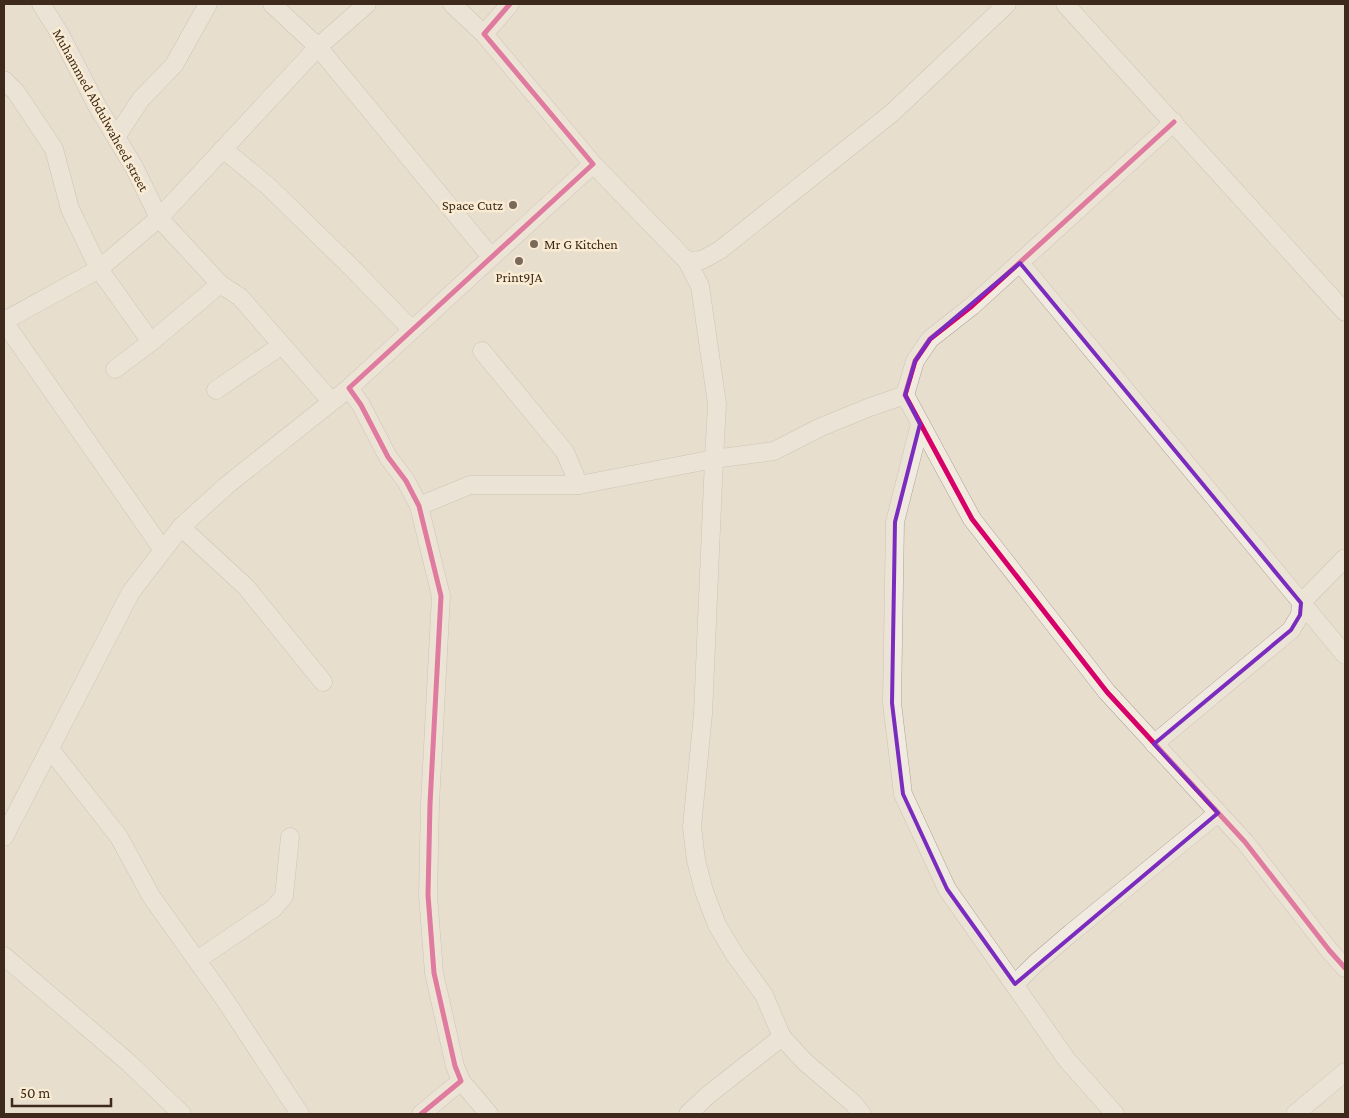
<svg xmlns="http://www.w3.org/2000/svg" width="1349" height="1118" font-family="'Crimson Pro',serif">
<rect width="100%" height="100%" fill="#e8decd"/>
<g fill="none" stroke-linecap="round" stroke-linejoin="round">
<g stroke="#ada396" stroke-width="19">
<g id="minor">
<path d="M41,4L60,34L97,106L134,167L159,218L318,47L367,4"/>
<path d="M272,4L318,47L491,257"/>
<path d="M452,4L484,34"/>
<path d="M1065,4L1345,312"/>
<path d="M4,80L16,92L54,149L70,209L99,269L151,342"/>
<path d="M1174,122L972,306L930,339L915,361L905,395L972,519L1107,692L1245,842L1329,950L1345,968"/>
<path d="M116,137L141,99L174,65L208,4"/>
<path d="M223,149L268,186L351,267L412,330"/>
<path d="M593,164L687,261L702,260L720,250L892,113L1007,4"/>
<path d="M687,261L700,286L717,404L714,459L774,451L821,427L870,407L905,395"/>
<path d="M1020,263L1345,655"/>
<path d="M4,321L99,269L159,218L220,284L240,297L331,401"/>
<path d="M4,322L163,550"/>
<path d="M482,351L565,452L579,485"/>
<path d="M115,369L151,342L220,284"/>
<path d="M216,390L282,345"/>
<path d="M920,424L895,522L892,703L903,794L947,889L1067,1060L1115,1114"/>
<path d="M419,506L470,485H579L714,459L703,714L692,827L696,860L704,891L717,925L735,955L764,995L782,1037L805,1062L853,1103L862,1114"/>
<path d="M181,527L246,587L323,682"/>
<path d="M1154,744L1291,630L1300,615L1301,603L1345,558"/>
<path d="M50,749L119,837L151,896L225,1000L300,1114"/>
<path d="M4,837L131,592L181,527L226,486L349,388"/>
<path d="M4,956L129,1063L182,1114"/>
<path d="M197,960L274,908L284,896L290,837"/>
<path d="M1015,984L1036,963L1071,933L1218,813"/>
<path d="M461,1081L489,1114"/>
<path d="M421,1114L461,1081L455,1066L434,973L428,895L430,804L441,596L419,506L406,481L388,457L361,405L349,388L593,164L484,34L510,4"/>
<path d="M688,1114L708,1095L782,1037"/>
<path d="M1295,1114L1345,1072"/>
</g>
</g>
<use href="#minor" stroke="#f0eae0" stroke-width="18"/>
<g stroke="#faecd3" stroke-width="8">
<g id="cycleway">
<path d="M1174,122L972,306L930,339L915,361L905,395L972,519L1107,692L1245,842L1329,950L1345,968"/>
<path d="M421,1114L461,1081L455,1066L434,973L428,895L430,804L441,596L419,506L406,481L388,457L361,405L349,388L593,164L484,34L510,4"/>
</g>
</g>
<use href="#cycleway" stroke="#d6006c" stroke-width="5"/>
</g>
<path d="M0 0H1349V1118H0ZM1020,263L1301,603L1300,615L1291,630L1154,744L1218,813L1015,984L947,889L903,794L892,703L895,522L920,424L905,395L915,361L930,339Z" fill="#e8decd" fill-opacity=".55" fill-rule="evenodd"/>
<path fill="none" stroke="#7b2cbf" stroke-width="4" stroke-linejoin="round" d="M1020,263L1301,603L1300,615L1291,630L1154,744L1218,813L1015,984L947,889L903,794L892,703L895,522L920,424L905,395L915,361L930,339Z"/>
<g fill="#7a695a" stroke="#faecd3" stroke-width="2">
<circle cx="513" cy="205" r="5"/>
<circle cx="534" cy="244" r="5"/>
<circle cx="519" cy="261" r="5"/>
</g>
<g text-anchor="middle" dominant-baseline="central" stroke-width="5" stroke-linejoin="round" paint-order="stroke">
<g font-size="14" fill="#3e2a1c" stroke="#faecd3">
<text transform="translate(101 110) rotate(61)">Muhammed Abdulwaheed street</text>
</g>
<g font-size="14" fill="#3e2a1c" stroke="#faecd3" text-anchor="end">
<text x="503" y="205">Space Cutz</text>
<text x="544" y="244" text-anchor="start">Mr G Kitchen</text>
<text x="519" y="277" text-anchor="middle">Print9JA</text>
</g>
</g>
<rect width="1349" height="1118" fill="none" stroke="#3e2a1c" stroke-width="10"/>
<path d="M12 1098v8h99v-8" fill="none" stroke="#3e2a1c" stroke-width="2.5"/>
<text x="20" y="1098" font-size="15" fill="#3e2a1c" stroke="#faecd3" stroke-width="4" paint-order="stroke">50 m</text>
</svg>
